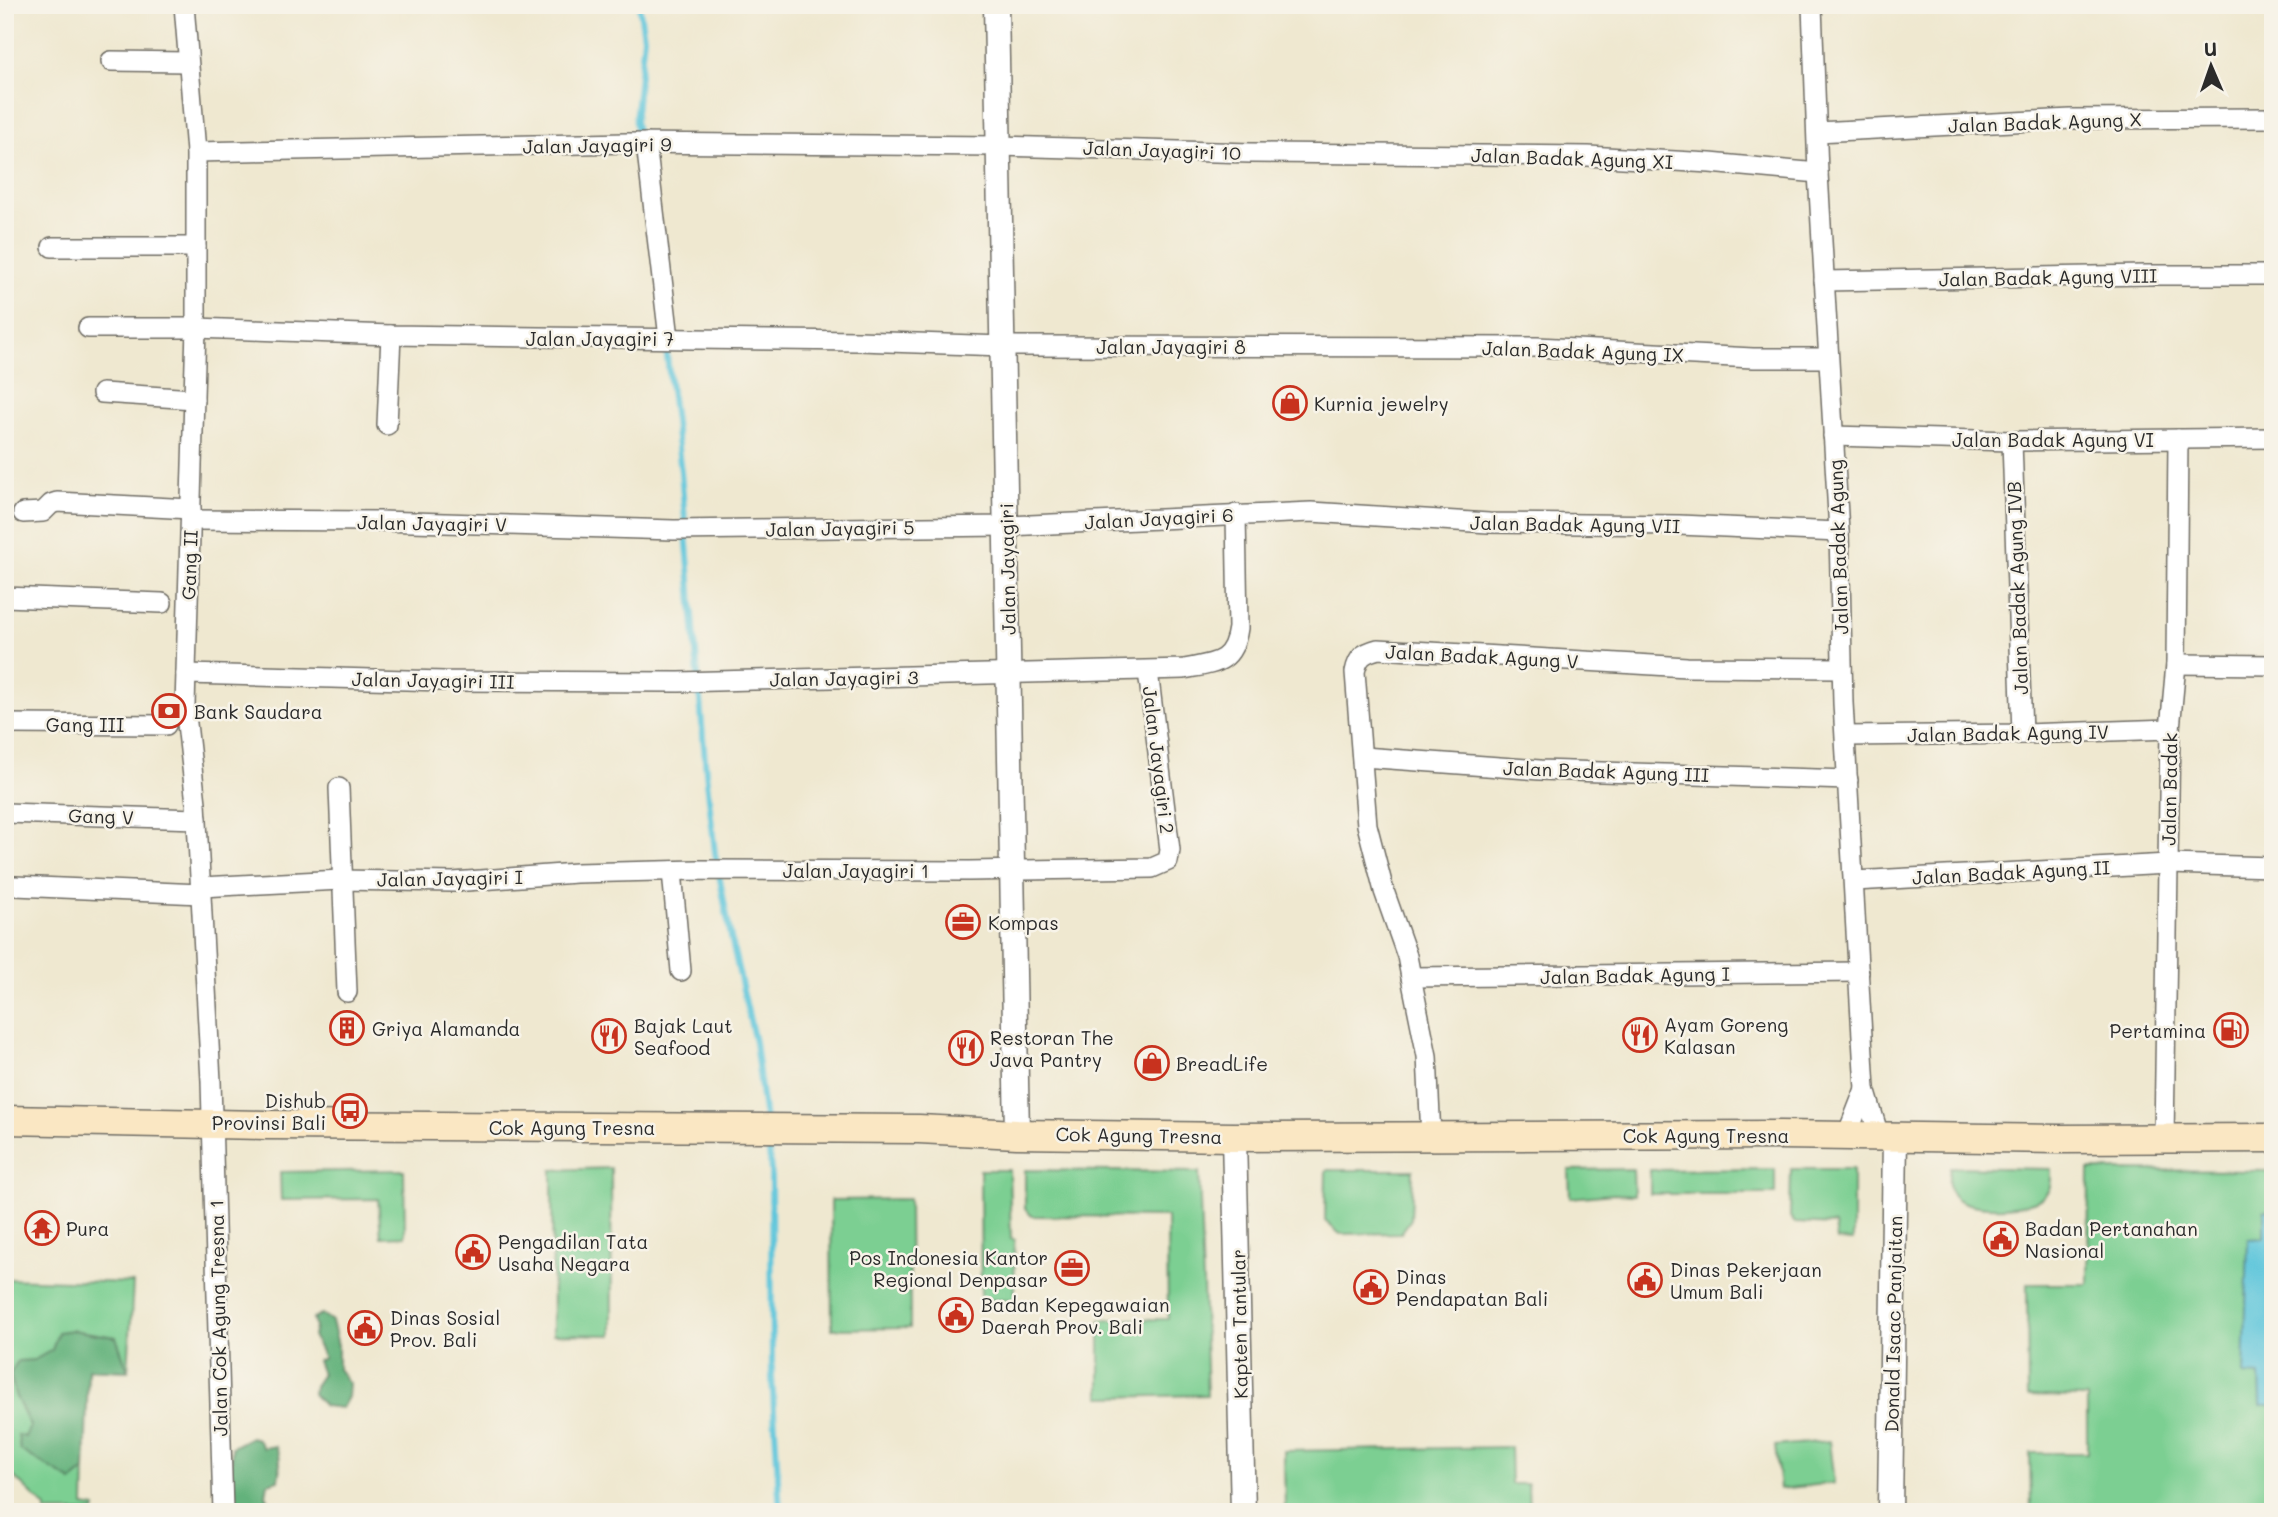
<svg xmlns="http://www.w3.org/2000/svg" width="2278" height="1517" font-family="Mali,sans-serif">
<rect width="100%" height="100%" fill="#f7f3e8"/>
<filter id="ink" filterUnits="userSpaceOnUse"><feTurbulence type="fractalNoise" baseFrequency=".0143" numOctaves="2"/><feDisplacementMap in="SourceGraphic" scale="14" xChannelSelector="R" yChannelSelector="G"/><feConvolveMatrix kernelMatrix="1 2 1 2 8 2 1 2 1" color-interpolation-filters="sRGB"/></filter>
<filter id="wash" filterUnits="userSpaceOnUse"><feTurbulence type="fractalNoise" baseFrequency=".00686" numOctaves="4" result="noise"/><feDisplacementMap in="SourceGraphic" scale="28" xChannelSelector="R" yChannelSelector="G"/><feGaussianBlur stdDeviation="1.57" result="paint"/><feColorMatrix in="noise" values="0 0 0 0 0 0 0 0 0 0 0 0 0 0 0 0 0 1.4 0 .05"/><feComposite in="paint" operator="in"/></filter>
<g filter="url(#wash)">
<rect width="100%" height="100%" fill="#efe8d0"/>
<g fill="#7bcf92" stroke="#537d5e" stroke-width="2">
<path d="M1950,1167L2051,1169C2051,1178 2052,1188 2045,1195C2032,1210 1963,1213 1952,1194C1947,1187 1949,1176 1950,1167Z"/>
<path d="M611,1168L612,1335L553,1334L552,1170Z"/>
<path d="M1633,1169L1634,1195L1614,1194L1570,1198L1569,1170Z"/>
<path d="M1775,1169V1194H1650V1170Z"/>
<path d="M1791,1169H1853V1241L1837,1240L1835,1225L1795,1223L1790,1217Z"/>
<path d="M404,1170L405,1236L381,1237L378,1199L281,1200L280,1172Z"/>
<path d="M980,1170H1009L1011,1239L1014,1240L1015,1300H981Z"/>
<path d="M1025,1170L1199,1172L1207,1395L1100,1397V1320L1168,1319L1167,1217L1032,1216L1025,1209Z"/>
<path d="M1326,1170H1413L1411,1219L1401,1233L1340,1234L1325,1221Z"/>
<path d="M2089,1170L2273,1171V1512H2031L2030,1453H2087V1397L2028,1396L2027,1284H2088Z"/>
<path d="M909,1199L910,1328L832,1329L831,1200Z"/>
<path d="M5,1279L133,1283L128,1371L87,1369L84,1506L96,1508L95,1512H46V1508L5,1468Z"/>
<path d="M1829,1441L1834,1483L1780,1489L1775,1446Z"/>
<path d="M1510,1447L1511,1484H1528L1529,1512H1285L1284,1451Z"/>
</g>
<g fill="#64b27c" stroke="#486e54" stroke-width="2">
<path d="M322,1314L332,1321L338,1345V1369L349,1383L348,1397L342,1408L324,1406L313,1394L314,1386L322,1374L317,1361L324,1358L313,1336L315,1328L313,1318Z"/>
<path d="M72,1330L116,1337L128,1371L88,1369L85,1471L72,1481L20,1450L18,1435L25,1437L30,1426L16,1397L10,1374L18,1361L34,1360L52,1350L58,1332Z"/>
<path d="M251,1437L258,1439L263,1448L275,1446C282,1456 280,1468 278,1480L268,1483L266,1495L269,1501L261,1511H255L233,1503L231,1486L232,1447Z"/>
</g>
<path fill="#5ec6db" stroke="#447883" stroke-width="2" d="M2273,1210V1405H2261L2260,1376L2244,1375L2248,1239L2264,1238V1211Z"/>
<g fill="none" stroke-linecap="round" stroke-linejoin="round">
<g stroke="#5ec6db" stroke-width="6">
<path d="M638,139L635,121L644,37L639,5"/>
<path d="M665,340L681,472L706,772L715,853L731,938L755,1042L765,1120"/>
<path d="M767,1134L771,1171L772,1377L780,1512"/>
</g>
</g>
</g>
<g filter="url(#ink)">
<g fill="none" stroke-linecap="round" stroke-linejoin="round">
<g stroke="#706d65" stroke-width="22">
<g id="minor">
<path d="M184,5L196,152V328L185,706L196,803L211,1081L223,1512"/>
<path d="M1812,5L1818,173L1839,532L1843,703L1865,1089L1879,1136"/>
<path d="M111,61L188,62"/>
<path d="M1817,132L2071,119L2273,118"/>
<path d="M646,143L669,338"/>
<path d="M196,152L627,143L998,146L1251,153L1588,156L1710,163L1818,173"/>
<path d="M52,247H196"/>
<path d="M1824,281L2146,275H2273"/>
<path d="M88,328H196L391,335L859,341L1003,346L1537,347L1753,358H1827"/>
<path d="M102,393L194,399"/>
<path d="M387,425L391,335"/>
<path d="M1833,436L2012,441L2273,438"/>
<path d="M2012,441L2022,734"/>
<path d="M23,513L43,512L51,504L57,502L191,509"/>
<path d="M191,520L380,521L674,530L1006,526L1311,512L1489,523L1679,525L1839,532"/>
<path d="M5,597L162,603"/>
<path d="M2176,664L2273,665"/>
<path d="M186,674L444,681L679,682L1184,669C1215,663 1233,664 1238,628L1236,514"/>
<path d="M5,724L166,725"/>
<path d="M1846,736L2022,734L2170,729"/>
<path d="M1363,757L1540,770L1848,780"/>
<path d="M339,788L347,992"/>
<path d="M5,813L197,819"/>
<path d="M672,871L681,971"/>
<path d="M1854,881L2168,864L2273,867"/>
<path d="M15,886L201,894"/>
<path d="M201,887L341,880L453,882L576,873L698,870L969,871L1152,868L1168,861L1170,850L1148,671"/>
<path d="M1411,977L1859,972"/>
<path d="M1847,1135L1865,1089"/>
<path d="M1431,1136L1427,1056L1411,977L1407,956L1384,891L1367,825L1355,672C1358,657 1363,653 1378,649L1687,667L1842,668"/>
<path d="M2164,1139L2170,729L2176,664L2178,439"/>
</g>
</g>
<g stroke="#706d65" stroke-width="27">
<g id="tertiary">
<path d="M996,5L1017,1134"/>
<path d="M1234,1137L1243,1512"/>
<path d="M1890,1512L1895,1136"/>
</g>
</g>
<g stroke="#706d65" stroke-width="31">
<path id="secondary" d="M5,1120L266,1125L919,1129L1017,1134L1234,1137L1781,1135L2059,1139L2273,1138"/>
</g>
<use href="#minor" stroke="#fff" stroke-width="19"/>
<use href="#tertiary" stroke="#fff" stroke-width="24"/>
<use href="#secondary" stroke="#fae7c3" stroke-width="28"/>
</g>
</g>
<defs>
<g id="shop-ring" transform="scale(1.75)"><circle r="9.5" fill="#f7f3e8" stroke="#c8321e" stroke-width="1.5"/><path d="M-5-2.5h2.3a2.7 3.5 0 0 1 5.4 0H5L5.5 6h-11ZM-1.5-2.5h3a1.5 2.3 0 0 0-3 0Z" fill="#c8321e"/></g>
<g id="bank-ring" transform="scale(1.75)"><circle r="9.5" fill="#f7f3e8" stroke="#c8321e" stroke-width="1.5"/><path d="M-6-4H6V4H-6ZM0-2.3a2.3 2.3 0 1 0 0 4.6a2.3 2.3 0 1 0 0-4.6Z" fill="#c8321e"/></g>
<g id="office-ring" transform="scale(1.75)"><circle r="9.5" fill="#f7f3e8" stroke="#c8321e" stroke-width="1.5"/><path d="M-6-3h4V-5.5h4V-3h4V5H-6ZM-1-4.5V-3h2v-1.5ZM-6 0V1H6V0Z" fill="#c8321e"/></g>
<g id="building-ring" transform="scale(1.75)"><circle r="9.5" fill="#f7f3e8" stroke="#c8321e" stroke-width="1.5"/><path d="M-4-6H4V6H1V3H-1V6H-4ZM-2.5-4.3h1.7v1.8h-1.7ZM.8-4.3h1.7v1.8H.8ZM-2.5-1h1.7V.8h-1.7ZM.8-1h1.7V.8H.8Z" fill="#c8321e"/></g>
<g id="fuel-ring" transform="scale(1.75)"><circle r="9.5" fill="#f7f3e8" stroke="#c8321e" stroke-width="1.5"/><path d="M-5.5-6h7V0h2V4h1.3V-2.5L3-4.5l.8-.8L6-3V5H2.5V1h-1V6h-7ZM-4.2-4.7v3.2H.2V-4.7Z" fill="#c8321e"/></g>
<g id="restaurant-ring" transform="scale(1.75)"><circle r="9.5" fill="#f7f3e8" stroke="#c8321e" stroke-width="1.5"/><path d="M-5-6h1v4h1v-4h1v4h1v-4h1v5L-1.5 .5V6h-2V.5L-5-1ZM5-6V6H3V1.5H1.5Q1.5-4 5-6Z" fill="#c8321e"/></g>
<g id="bus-ring" transform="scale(1.75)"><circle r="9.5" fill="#f7f3e8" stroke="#c8321e" stroke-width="1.5"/><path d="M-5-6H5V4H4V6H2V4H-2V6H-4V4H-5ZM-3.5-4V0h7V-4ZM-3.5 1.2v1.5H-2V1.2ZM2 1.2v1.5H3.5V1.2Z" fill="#c8321e"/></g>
<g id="temple-ring" transform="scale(1.75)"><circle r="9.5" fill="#f7f3e8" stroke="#c8321e" stroke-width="1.5"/><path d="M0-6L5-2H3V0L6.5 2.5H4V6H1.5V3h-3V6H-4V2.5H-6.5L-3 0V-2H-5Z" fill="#c8321e"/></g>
<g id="civic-ring" transform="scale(1.75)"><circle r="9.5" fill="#f7f3e8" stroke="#c8321e" stroke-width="1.5"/><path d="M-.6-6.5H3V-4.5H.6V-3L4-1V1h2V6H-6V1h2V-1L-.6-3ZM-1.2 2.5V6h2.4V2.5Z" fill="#c8321e"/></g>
</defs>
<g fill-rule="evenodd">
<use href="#shop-ring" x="1290" y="403"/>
<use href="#bank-ring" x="169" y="711"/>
<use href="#office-ring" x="963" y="922"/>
<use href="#building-ring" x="347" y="1028"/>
<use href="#fuel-ring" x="2231" y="1030"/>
<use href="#restaurant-ring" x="1640" y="1035"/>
<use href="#restaurant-ring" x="609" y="1036"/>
<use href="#restaurant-ring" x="966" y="1048"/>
<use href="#shop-ring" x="1152" y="1063"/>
<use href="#bus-ring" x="350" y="1111"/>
<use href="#temple-ring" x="42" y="1228"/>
<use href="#civic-ring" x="2001" y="1239"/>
<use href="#civic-ring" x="473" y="1252"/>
<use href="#office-ring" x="1072" y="1268"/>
<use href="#civic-ring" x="1645" y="1280"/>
<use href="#civic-ring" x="1371" y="1287"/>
<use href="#civic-ring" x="956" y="1315"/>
<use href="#civic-ring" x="365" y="1328"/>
</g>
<g text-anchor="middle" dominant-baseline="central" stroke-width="5" stroke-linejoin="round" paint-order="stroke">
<g font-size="19" fill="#2b2b2b" stroke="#f7f3e8">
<text transform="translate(2045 122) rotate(-2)">Jalan Badak Agung X</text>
<text transform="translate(597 145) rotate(-1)">Jalan Jayagiri 9</text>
<text transform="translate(1162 150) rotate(2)">Jalan Jayagiri 10</text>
<text transform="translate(1572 158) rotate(2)">Jalan Badak Agung XI</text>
<text transform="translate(2048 277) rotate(-1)">Jalan Badak Agung VIII</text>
<text x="600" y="338">Jalan Jayagiri 7</text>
<text x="1171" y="346">Jalan Jayagiri 8</text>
<text transform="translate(1583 351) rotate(2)">Jalan Badak Agung IX</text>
<text x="2053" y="439">Jalan Badak Agung VI</text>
<text transform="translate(1159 518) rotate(-3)">Jalan Jayagiri 6</text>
<text transform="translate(432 523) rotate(1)">Jalan Jayagiri V</text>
<text transform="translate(1575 524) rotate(1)">Jalan Badak Agung VII</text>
<text transform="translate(840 528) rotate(-1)">Jalan Jayagiri 5</text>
<text transform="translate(1838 547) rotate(-92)">Jalan Badak Agung</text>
<text transform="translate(189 565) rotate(-88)">Gang II</text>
<text transform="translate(1007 569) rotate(-91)">Jalan Jayagiri</text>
<text transform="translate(2017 588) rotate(-92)">Jalan Badak Agung IVB</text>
<text transform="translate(1482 656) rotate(3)">Jalan Badak Agung V</text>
<text transform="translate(844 678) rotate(-1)">Jalan Jayagiri 3</text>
<text transform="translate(433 680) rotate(1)">Jalan Jayagiri III</text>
<text x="85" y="724">Gang III</text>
<text transform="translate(2008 733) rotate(-1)">Jalan Badak Agung IV</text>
<text transform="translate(1159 760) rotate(83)">Jalan Jayagiri 2</text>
<text transform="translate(1606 771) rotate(2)">Jalan Badak Agung III</text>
<text transform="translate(2169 789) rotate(-89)">Jalan Badak</text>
<text transform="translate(101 816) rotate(2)">Gang V</text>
<text x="856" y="870">Jalan Jayagiri 1</text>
<text transform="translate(2011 872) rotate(-3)">Jalan Badak Agung II</text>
<text transform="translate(450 878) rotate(-1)">Jalan Jayagiri I</text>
<text transform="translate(1635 975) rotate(-1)">Jalan Badak Agung I</text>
<text x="572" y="1127">Cok Agung Tresna</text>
<text transform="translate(1139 1135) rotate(1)">Cok Agung Tresna</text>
<text x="1706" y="1135">Cok Agung Tresna</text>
<text transform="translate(218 1318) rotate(-91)">Jalan Cok Agung Tresna 1</text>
<text transform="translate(1239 1324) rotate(-91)">Kapten Tantular</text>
<text transform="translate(1893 1324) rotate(-89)">Donald Isaac Panjaitan</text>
</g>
<g font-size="19" fill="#2b2b2b" stroke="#f7f3e8" text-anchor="start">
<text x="1314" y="403">Kurnia jewelry</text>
<text x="194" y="711">Bank Saudara</text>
<text x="988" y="922">Kompas</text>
<text x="1664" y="1024">Ayam Goreng<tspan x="1664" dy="22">Kalasan</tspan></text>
<text x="634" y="1025">Bajak Laut<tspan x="634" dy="22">Seafood</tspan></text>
<text x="372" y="1028">Griya Alamanda</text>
<text x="2206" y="1030" text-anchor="end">Pertamina</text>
<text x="990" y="1037">Restoran The<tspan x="990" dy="22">Java Pantry</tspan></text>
<text x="1176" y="1063">BreadLife</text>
<text x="326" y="1100" text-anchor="end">Dishub<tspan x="326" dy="22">Provinsi Bali</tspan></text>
<text x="66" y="1228">Pura</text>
<text x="2025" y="1228">Badan Pertanahan<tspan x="2025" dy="22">Nasional</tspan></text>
<text x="498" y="1241">Pengadilan Tata<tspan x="498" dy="22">Usaha Negara</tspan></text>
<text x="1048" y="1257" text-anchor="end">Pos Indonesia Kantor<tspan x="1048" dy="22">Regional Denpasar</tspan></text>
<text x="1670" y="1269">Dinas Pekerjaan<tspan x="1670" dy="22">Umum Bali</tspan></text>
<text x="1396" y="1276">Dinas<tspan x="1396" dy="22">Pendapatan Bali</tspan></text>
<text x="981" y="1304">Badan Kepegawaian<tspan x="981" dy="22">Daerah Prov. Bali</tspan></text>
<text x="390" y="1317">Dinas Sosial<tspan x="390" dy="22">Prov. Bali</tspan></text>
</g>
</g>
<rect width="2278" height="1517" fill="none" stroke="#f7f3e8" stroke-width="28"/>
<g transform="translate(2211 66) rotate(358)" stroke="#f7f3e8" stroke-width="5" paint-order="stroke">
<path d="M0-5L12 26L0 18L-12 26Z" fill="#2b2b2b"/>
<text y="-10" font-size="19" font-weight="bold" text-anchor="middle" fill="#2b2b2b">U</text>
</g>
</svg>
